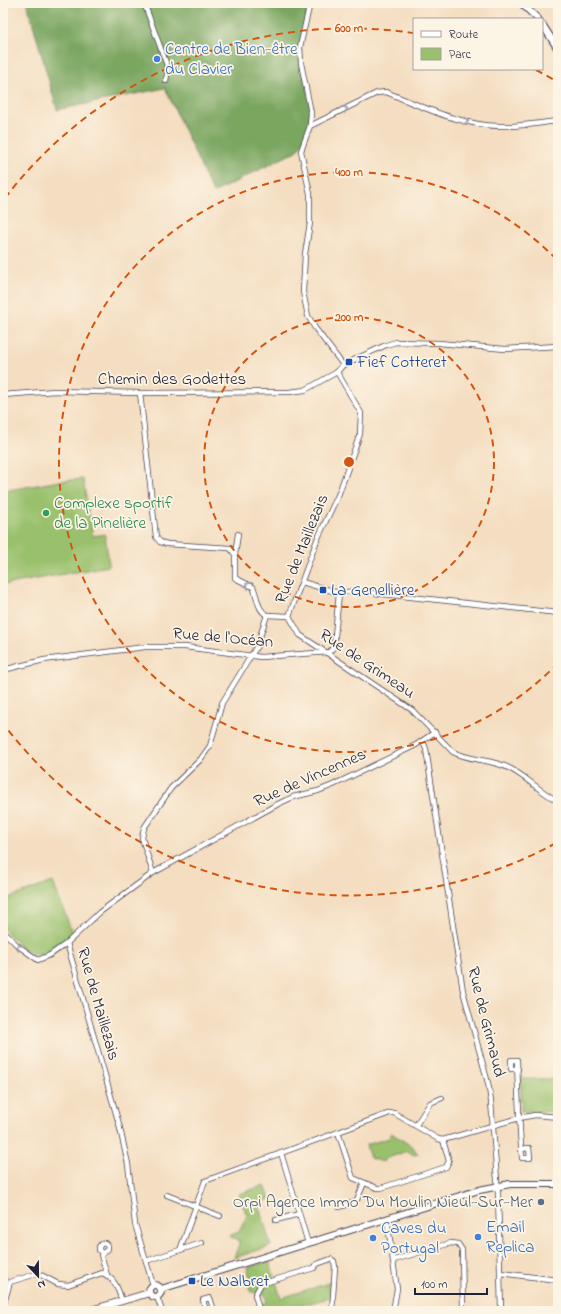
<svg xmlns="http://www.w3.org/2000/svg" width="561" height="1314" font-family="'Indie Flower',sans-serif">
<rect width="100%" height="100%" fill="#fcf5e5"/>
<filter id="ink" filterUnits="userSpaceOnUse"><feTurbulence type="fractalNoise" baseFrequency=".025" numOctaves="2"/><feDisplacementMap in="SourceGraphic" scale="8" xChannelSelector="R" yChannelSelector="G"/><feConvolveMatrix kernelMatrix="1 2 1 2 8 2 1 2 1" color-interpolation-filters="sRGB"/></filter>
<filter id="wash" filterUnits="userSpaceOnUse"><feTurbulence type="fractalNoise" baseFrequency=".012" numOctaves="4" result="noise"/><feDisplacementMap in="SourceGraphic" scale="16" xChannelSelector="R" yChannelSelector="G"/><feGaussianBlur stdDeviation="0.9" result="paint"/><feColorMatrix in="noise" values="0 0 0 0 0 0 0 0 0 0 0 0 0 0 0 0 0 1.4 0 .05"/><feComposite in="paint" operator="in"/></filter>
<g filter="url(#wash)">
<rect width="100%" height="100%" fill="#f4ddc0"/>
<g fill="#99c06c" stroke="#5e7154">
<path d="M83,479L93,536L105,534L109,566L3,585V491L60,481Z"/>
<path d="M53,882L73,935C68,939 64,944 59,948C34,965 19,946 3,928V900Z"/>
<path d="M521,1079H558V1112L521,1111Z"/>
<path d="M391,1133L413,1147L418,1154L414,1155L407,1151L385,1159L383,1162L370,1158L366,1145L389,1138Z"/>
<path d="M265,1185L270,1199L258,1203L271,1246L234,1258L240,1241L229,1236L239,1232L247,1216L239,1194Z"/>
<path d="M269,1261L281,1298L332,1282V1297L281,1311H264L262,1304L267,1302L264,1293L251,1292L248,1285L251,1280L247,1268Z"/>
</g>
<path fill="#7aa660" stroke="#4e644e" d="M27,3H310C307,17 300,34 301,48C303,85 322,118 297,151L213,193L165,88L57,110Z"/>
</g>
<g filter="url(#ink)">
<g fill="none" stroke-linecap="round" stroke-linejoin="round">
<g stroke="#423e4f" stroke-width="6">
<g id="minor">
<path d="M144,3L168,68L166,81"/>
<path d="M310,126L377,93L386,92C421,106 461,126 500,126C519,127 539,123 558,121"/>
<path d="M343,365L386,345L396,342L439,343L505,349L558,346"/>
<path d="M140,393L156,537L160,542L167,544L230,548L235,554"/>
<path d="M3,395L55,391L140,393L289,392L305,390L337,372"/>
<path d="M238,534L235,554V578L253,587C258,597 257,610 267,615"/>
<path d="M302,582L339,593"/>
<path d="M289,616L300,635L412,710L453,752C471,761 491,759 509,768C527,777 540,792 558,801"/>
<path d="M3,670L44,660L145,647H185L261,657L329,652L334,647L339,593L355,591L558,613"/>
<path d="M423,741L426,749L463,991L488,1083L491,1101L498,1193L501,1311"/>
<path d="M153,873L278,804L293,797L318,791L333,785L416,745L435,732"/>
<path d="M3,931L17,945L38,960L50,955L67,943"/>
<path d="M518,1069H511V1060H517C518,1093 519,1126 522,1158H530L529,1148L521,1149"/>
<path d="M416,1125L430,1103L442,1098"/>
<path d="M338,1132L353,1178L377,1188H381L446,1167L449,1161L443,1140"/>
<path d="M281,1153L308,1243"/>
<path d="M167,1195L220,1216"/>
<path d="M339,1207L356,1202L364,1183"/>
<path d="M387,1219L397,1289L393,1311"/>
<path d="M276,1220L299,1214"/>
<path d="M180,1250L202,1243"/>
<path d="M102,1253L99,1250V1247L101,1244L105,1243L108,1246V1249L101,1255L107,1275"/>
<path d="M394,1260L451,1243L458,1244L462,1250L463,1311"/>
<path d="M146,1261L180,1250L205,1181L390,1113H394L438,1139L443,1140L519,1118L535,1115L558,1117"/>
<path d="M500,1273L558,1280"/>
<path d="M3,1277L5,1281L3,1284"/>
<path d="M153,1285L135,1224L128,1164L119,1124L67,943L100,912L153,873L142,838L144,828L171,788L200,760L210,746L222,703L257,646L267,615L289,616L317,540L339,493L360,434L361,413L337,372L343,365L315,328L308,316L303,292L305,254L310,223V194L301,151L310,126L311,113L301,63L300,47L310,3"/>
<path d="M157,1297L162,1311"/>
<path d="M3,1307L10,1282L36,1274L41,1275L58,1284L68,1285L102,1273C115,1278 118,1289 122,1301"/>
<path d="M206,1311L203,1300L210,1298L214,1311"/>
<path d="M252,1311L259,1309L255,1295L261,1284L314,1268L317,1264L331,1259L334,1261L335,1267L332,1311"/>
</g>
</g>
<g stroke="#423e4f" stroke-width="8">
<g id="tertiary">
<path d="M521,3L538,19"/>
<path d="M542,24L558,49"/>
<circle cx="155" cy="1291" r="6"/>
<path d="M161,1289L479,1190L510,1184H558"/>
<path d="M88,1311L149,1293"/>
</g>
</g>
<use href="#minor" stroke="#fff" stroke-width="4.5"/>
<use href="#tertiary" stroke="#fff" stroke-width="6"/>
</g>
<defs><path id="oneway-chevron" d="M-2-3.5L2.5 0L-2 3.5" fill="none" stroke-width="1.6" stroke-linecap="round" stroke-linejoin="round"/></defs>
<g stroke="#9c9ca7">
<use href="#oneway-chevron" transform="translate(345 109) rotate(-26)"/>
<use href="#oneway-chevron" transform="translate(466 121) rotate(15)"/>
<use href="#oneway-chevron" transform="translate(248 585) rotate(-151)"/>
<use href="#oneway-chevron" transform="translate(19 947) rotate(-140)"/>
</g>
</g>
<g fill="none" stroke="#d45411" stroke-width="2" stroke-dasharray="7 5">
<circle cx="349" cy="462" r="145"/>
<path d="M558 663A290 290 0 1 1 558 261"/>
<path d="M556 843A434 434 0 0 1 5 726M5 198A434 434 0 0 1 413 33M536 70A434 434 0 0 1 556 81"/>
</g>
<g fill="#3f7fe0" stroke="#fcf5e5" stroke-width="1.5">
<circle cx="157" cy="59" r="4"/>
<circle cx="478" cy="1237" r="4"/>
<circle cx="373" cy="1238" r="4"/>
</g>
<g fill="#1a4fb4" stroke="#fcf5e5" stroke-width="1.5">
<rect x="345" y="358" width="8" height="8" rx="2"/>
<rect x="319" y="586" width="8" height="8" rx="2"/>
<rect x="188" y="1277" width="8" height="8" rx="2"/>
</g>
<circle fill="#2e9e5b" stroke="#fcf5e5" stroke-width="1.5" cx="46" cy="513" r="4"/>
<circle fill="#5c6f8a" stroke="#fcf5e5" stroke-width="1.5" cx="541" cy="1202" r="4"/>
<g text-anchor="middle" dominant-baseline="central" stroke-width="3.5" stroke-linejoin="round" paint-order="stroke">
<g font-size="17" fill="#366cbe" stroke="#fcf5e5" text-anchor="start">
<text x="165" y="49">Centre de Bien-être<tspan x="165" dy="20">du Clavier</tspan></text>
<text x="486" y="1227">Email<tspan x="486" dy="20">Replica</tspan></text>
<text x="381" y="1228">Caves du<tspan x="381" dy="20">Portugal</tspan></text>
</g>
<g font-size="17" fill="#164399" stroke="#fcf5e5" text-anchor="start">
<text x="357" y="362">Fief Cotteret</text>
<text x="331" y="590">La Genellière</text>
<text x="200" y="1281">Le Nalbret</text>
</g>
<g font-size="17" fill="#22223b" stroke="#fcf5e5">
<text x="172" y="379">Chemin des Godettes</text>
<text transform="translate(302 549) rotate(-68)">Rue de Maillezais</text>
<text transform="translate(223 638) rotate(5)">Rue de l'Océan</text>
<text transform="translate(367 664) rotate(34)">Rue de Grimeau</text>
<text transform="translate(310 778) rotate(-24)">Rue de Vincennes</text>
<text transform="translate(98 1004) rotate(74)">Rue de Maillezais</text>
<text transform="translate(486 1022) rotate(76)">Rue de Grimaud</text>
</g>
<g font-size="17" fill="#27864d" stroke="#fcf5e5" text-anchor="start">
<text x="54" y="503">Complexe sportif<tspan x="54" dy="20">de la Pinelière</tspan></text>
</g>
<g font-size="17" fill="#4e5e75" stroke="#fcf5e5" text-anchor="end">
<text x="533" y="1202">Orpi Agence Immo Du Moulin Nieul-Sur-Mer</text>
</g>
</g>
<circle cx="349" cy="462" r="6" fill="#d45411" stroke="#fcf5e5" stroke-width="2"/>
<g font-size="12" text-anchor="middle" font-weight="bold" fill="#d45411" stroke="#fcf5e5" stroke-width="3.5" stroke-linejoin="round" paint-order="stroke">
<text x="349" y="32">600 m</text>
<text x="349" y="176">400 m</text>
<text x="349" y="321">200 m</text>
</g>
<rect width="561" height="1314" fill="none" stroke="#fcf5e5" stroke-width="16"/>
<rect x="413" y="18" width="130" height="52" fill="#fcf5e5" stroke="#a5a1a1"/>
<rect x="421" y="31" width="20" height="6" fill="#ffffff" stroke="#a5a1a1"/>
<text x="449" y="38" font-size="12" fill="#22223b">Route</text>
<rect x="421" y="48" width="20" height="12" fill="#99c06c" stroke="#a5a1a1"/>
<text x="449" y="58" font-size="12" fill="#22223b">Parc</text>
<g transform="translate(38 1276) rotate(158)" stroke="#fcf5e5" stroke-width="3" paint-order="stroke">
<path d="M0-3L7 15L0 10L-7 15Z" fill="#22223b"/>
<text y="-6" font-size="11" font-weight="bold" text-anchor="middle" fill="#22223b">N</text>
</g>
<path d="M415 1288v6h72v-6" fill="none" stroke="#22223b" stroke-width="2"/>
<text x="421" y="1288" font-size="12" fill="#22223b" stroke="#fcf5e5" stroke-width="3" paint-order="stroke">100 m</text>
</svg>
